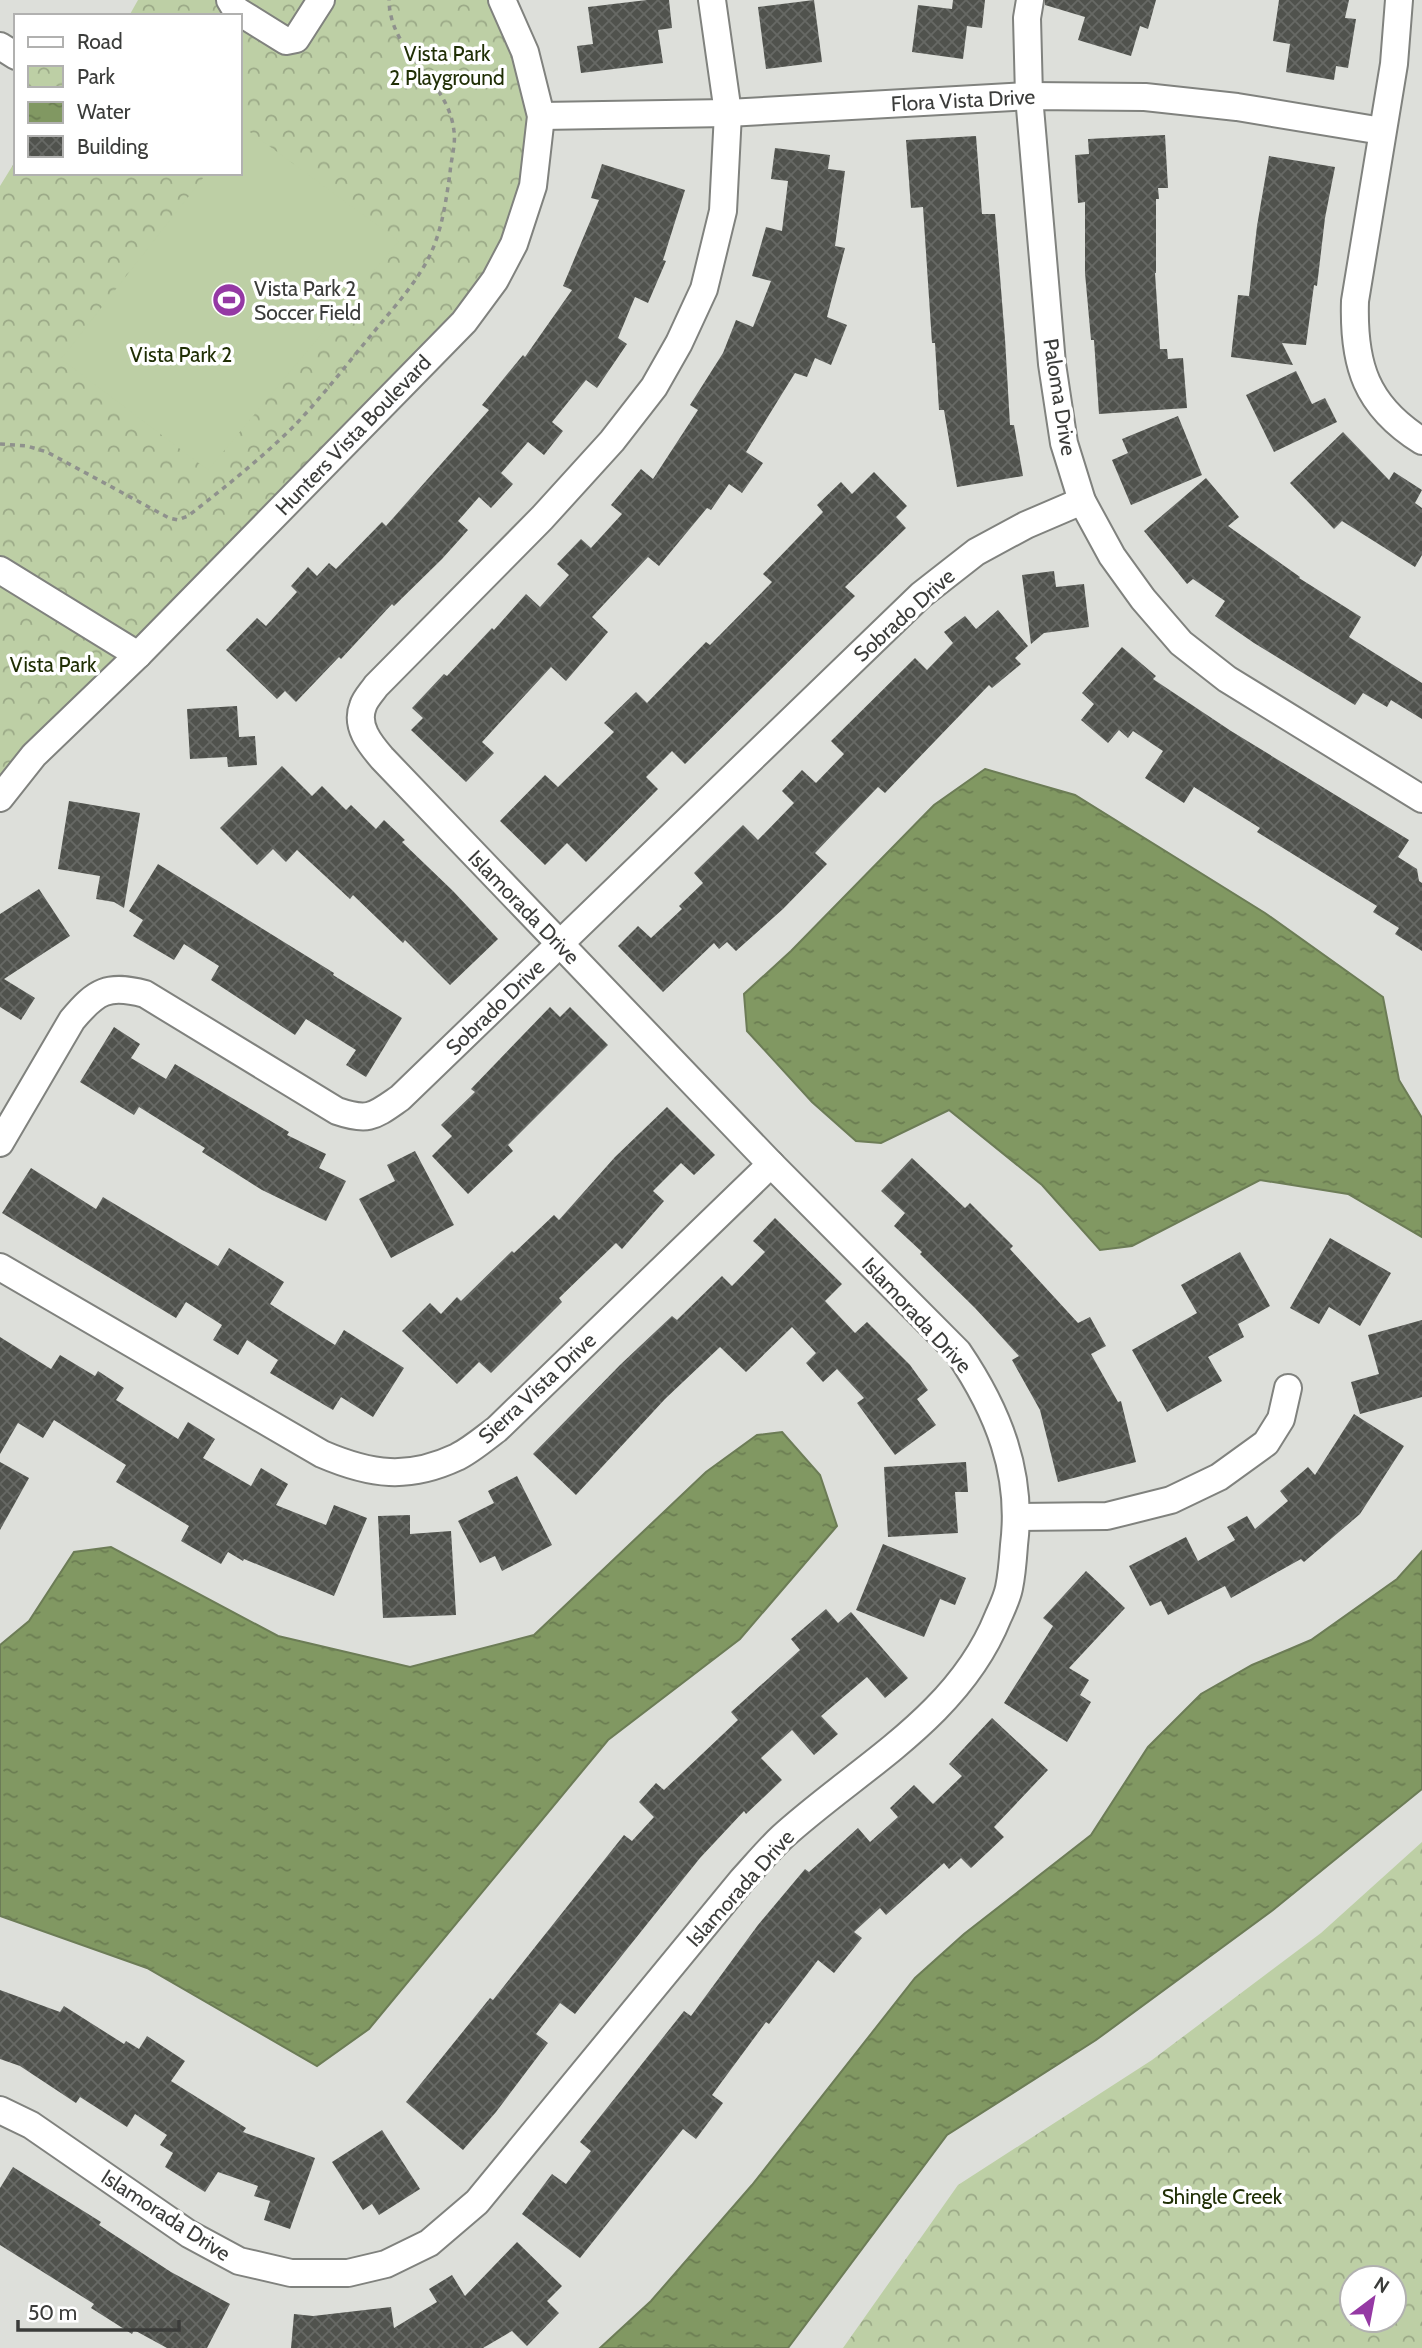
<svg xmlns="http://www.w3.org/2000/svg" width="1422" height="2348" font-family="Cabin,sans-serif">
<defs>
<pattern id="park-crowns" width="20" height="18" patternUnits="userSpaceOnUse" patternTransform="scale(1.75)"><rect width="20" height="18" fill="#bdcfa5"/><path d="M2 6a3 3 0 1 1 6 0M12 15a3 3 0 1 1 6 0" fill="none" stroke="#9ba987"/></pattern>
<pattern id="water-ripples" width="26" height="14" patternUnits="userSpaceOnUse" patternTransform="scale(1.75)"><rect width="26" height="14" fill="#819862"/><path d="M2 4q2-2 4 0t4 0M15 11q2-2 4 0t4 0" fill="none" stroke="#6b7d52"/></pattern>
<pattern id="building-cross-hatch" width="8" height="8" patternUnits="userSpaceOnUse" patternTransform="scale(1.75)"><rect width="8" height="8" fill="#50524d"/><path d="M0 0l8 8M0 8l8-8" fill="none" stroke="#676965"/></pattern>
</defs>
<rect width="100%" height="100%" fill="#dddfda"/>
<g fill="url(#park-crowns)" fill-rule="evenodd">
<path d="M138,0H502L541,116L495,280L0,798V186L16,160V173H240V16H129Z"/>
<path d="M1422,1842V2348H843L958,2185L1152,2060L1321,1933ZM1394,2278V2320H1352V2278Z"/>
</g>
<path fill="#bdcfa5" d="M243,127L399,241L208,470L61,359L207,173H240V132Z"/>
<g fill="url(#water-ripples)" stroke="#6c7c56" stroke-width="2">
<path d="M985,769L1075,795L1265,913L1383,997L1399,1080L1422,1118V1237L1348,1194L1260,1180L1132,1246L1100,1250L1042,1185L949,1110L881,1143L856,1141L812,1102L747,1031L744,994L791,951L934,805Z"/>
<path d="M782,1432L820,1475L837,1526L740,1639L608,1740L369,2029L317,2066L147,1968L0,1916V1645L29,1621L74,1552L111,1547L278,1636L410,1667L534,1635L706,1472L757,1435Z"/>
<path d="M1422,1551V1789L1273,1910L1096,2040L947,2135L788,2348H600L651,2301L752,2185L915,1978L964,1934L1091,1835L1148,1747L1201,1694L1252,1665L1311,1640L1397,1579Z"/>
</g>
<g fill="url(#building-cross-hatch)">
<path d="M647,0H669L672,28L658,30L663,63L581,73L577,46L593,44L588,7Z"/>
<path d="M814,0L822,62L766,69L758,7Z"/>
<path d="M953,0H985L982,28L967,26L963,59L912,52L918,5L952,9Z"/>
<path d="M1045,0H1156L1148,29L1140,26L1131,56L1078,40L1085,17L1045,5Z"/>
<path d="M1279,0H1349L1345,18L1356,19L1348,68L1336,66L1334,80L1286,72L1290,44L1273,41Z"/>
<path d="M1165,135L1168,188H1158L1159,199H1156V273H1155L1160,349H1167L1168,359L1183,358L1187,408L1099,414L1094,340H1091L1085,273V202L1078,203L1075,155L1089,154L1088,139Z"/>
<path d="M976,136L982,214H995L1005,339L1010,425H1014L1023,476L957,487L944,410H939L935,343H932L923,207L911,208L906,140Z"/>
<path d="M775,148L830,155L828,169L845,171L835,246L845,248L827,317L847,325L831,365L815,358L807,377L795,373L746,452L763,463L742,493L729,484L711,510L707,508L659,566L648,557L592,617L608,632L566,681L551,667L482,742L494,753L466,782L411,730L423,718L412,708L444,674L447,676L492,628L494,630L526,594L540,607L569,575L557,564L581,539L591,548L622,514L611,505L641,469L653,479L698,410L690,405L723,353L736,320L753,327L771,281L752,276L766,227L782,231L788,181L771,179Z"/>
<path d="M1269,156L1335,167L1325,218L1317,286L1314,285L1306,345L1282,343L1293,365L1231,357L1238,295L1249,296L1257,226Z"/>
<path d="M602,164L685,190L663,260L666,261L648,303L635,297L618,338L627,344L597,388L586,380L552,422L563,431L544,455L528,442L501,473L513,484L491,508L479,497L458,521L468,530L442,559L394,606L392,604L341,659L339,657L296,702L285,691L277,699L226,650L257,618L266,626L297,592L291,586L308,567L317,576L329,563L336,569L382,522L386,526L489,410L482,405L523,355L525,357L572,290L563,286L599,200L591,198Z"/>
<path d="M1296,371L1312,404L1325,398L1337,422L1274,452L1246,395Z"/>
<path d="M1178,416L1202,475L1131,505L1112,460L1128,453L1122,439Z"/>
<path d="M1343,432L1389,480L1394,472L1422,490L1415,503L1422,508V555L1415,567L1342,521L1334,529L1290,483Z"/>
<path d="M874,472L907,506L896,517L906,528L845,587L855,596L685,764L672,751L646,777L658,789L586,862L567,843L545,865L500,821L545,775L558,787L614,732L604,723L636,692L647,703L706,642L710,645L772,582L763,574L823,512L817,505L841,482L852,494Z"/>
<path d="M1206,478L1239,517L1228,526L1300,577L1299,578L1361,617L1349,637L1422,683V719L1391,700L1387,707L1363,693L1355,705L1254,643L1215,616L1225,601L1193,579L1187,584L1144,531Z"/>
<path d="M1054,571L1056,587L1084,584L1089,627L1044,633L1031,644L1022,575Z"/>
<path d="M998,610L1028,646L1015,658L1021,664L992,688L989,685L885,793L878,787L815,853L827,864L783,909L736,951L727,942L719,949L714,943L663,992L618,946L638,926L651,938L682,909L679,906L703,883L694,873L743,825L758,840L794,803L782,791L802,770L816,783L844,754L831,741L915,658L927,670L953,643L944,632L965,616L976,629Z"/>
<path d="M1122,647L1156,676L1153,679L1231,731L1409,840L1398,857L1417,869L1419,881L1422,883V951L1395,934L1399,928L1373,912L1377,906L1257,832L1260,828L1194,787L1184,803L1145,778L1163,751L1133,731L1128,738L1119,730L1108,743L1081,720L1094,704L1082,693Z"/>
<path d="M237,706L239,737L255,736L257,765L228,767L227,757L190,759L187,709Z"/>
<path d="M282,766L312,796L322,786L346,810L351,805L376,829L384,820L405,840L402,842L453,891L498,939L450,985L405,940L403,943L353,895L350,899L297,850L286,862L273,849L257,865L220,828Z"/>
<path d="M69,801L140,813L124,908L114,902L96,899L100,876L58,869Z"/>
<path d="M158,864L334,973L333,975L402,1018L366,1077L346,1065L356,1050L306,1019L295,1035L211,980L219,966L184,944L174,960L133,936L143,920L129,911Z"/>
<path d="M39,889L70,936L4,979L35,998L21,1020L0,1007V914Z"/>
<path d="M550,1007L560,1017L570,1007L608,1045L508,1145L513,1151L468,1194L432,1156L452,1136L441,1125L475,1092L471,1089Z"/>
<path d="M114,1027L140,1044L131,1058L166,1079L175,1064L289,1132L287,1135L326,1154L319,1168L346,1181L326,1221L262,1190L202,1152L205,1148L139,1107L134,1115L80,1082Z"/>
<path d="M667,1107L715,1155L694,1175L681,1163L653,1191L664,1201L622,1249L616,1243L559,1298L562,1302L491,1373L479,1362L457,1384L402,1331L430,1303L441,1314L457,1297L461,1301L512,1251L514,1253L554,1215L559,1220L615,1157Z"/>
<path d="M415,1151L454,1225L391,1258L359,1199L395,1181L387,1165Z"/>
<path d="M912,1158L965,1208L970,1203L1013,1246L1010,1249L1078,1323L1090,1317L1106,1346L1091,1354L1118,1402L1121,1401L1136,1462L1058,1482L1040,1410L1012,1360L1019,1356L975,1308L920,1254L922,1252L894,1226L905,1213L881,1191Z"/>
<path d="M31,1168L96,1209L103,1197L218,1266L229,1248L284,1282L270,1304L335,1345L344,1330L404,1368L373,1417L341,1397L333,1410L270,1373L278,1360L247,1340L238,1355L213,1340L222,1325L186,1302L176,1318L2,1213Z"/>
<path d="M775,1218L842,1284L825,1301L855,1333L867,1322L910,1365L928,1390L917,1399L936,1425L895,1455L857,1403L864,1398L837,1369L823,1382L806,1363L816,1353L792,1327L746,1372L720,1347L665,1399L576,1495L533,1454L620,1365L672,1316L677,1320L722,1276L732,1286L765,1252L753,1241Z"/>
<path d="M1330,1238L1391,1273L1360,1326L1329,1307L1319,1324L1290,1308Z"/>
<path d="M1240,1252L1270,1306L1238,1324L1244,1337L1208,1357L1222,1381L1167,1412L1132,1350L1197,1313L1181,1285Z"/>
<path d="M1422,1320V1397L1360,1414L1351,1382L1379,1374L1368,1335Z"/>
<path d="M0,1337L51,1369L60,1355L95,1376L98,1371L124,1388L116,1400L178,1439L188,1422L215,1439L203,1458L251,1486L261,1468L288,1484L276,1505L326,1525L334,1505L367,1518L334,1596L244,1559L243,1561L228,1552L221,1564L181,1541L189,1526L116,1482L126,1465L54,1420L43,1438L18,1423L0,1454Z"/>
<path d="M1354,1414L1404,1446L1360,1514L1304,1562L1301,1559L1231,1598L1225,1586L1168,1615L1161,1601L1150,1606L1129,1566L1186,1537L1198,1561L1235,1540L1227,1527L1247,1516L1255,1529L1288,1501L1280,1491L1308,1467L1315,1475Z"/>
<path d="M0,1462L29,1478L0,1530Z"/>
<path d="M966,1462L968,1492H955L958,1533L888,1537L884,1467Z"/>
<path d="M517,1476L552,1545L502,1571L495,1556L480,1563L458,1521L494,1503L488,1491Z"/>
<path d="M410,1515V1534L451,1531L456,1615L383,1618L378,1516Z"/>
<path d="M883,1544L966,1578L955,1605L940,1599L924,1637L856,1610Z"/>
<path d="M1086,1571L1125,1608L1069,1668L1089,1680L1080,1695L1091,1702L1067,1742L1004,1703L1053,1626L1043,1618Z"/>
<path d="M826,1609L838,1623L851,1612L908,1678L885,1698L867,1677L821,1716L838,1734L814,1755L792,1730L761,1758L782,1780L746,1814L744,1811L700,1858L575,2014L560,2003L536,2034L548,2043L496,2112L463,2150L406,2102L490,1998L493,2000L624,1835L632,1841L654,1817L639,1802L656,1783L664,1790L738,1720L731,1712L800,1650L791,1639Z"/>
<path d="M992,1718L1048,1770L994,1827L1004,1837L971,1868L961,1858L949,1869L944,1863L886,1915L880,1908L854,1932L862,1938L834,1973L818,1960L769,2024L766,2022L712,2095L723,2103L696,2139L683,2129L580,2258L522,2214L552,2174L566,2184L591,2151L580,2142L684,2011L691,2016L758,1925L805,1869L809,1872L858,1828L870,1842L898,1817L890,1808L914,1785L933,1804L962,1776L949,1764Z"/>
<path d="M0,1990L60,2012L64,2006L124,2044L126,2041L139,2049L147,2036L185,2061L171,2081L246,2128L243,2132L315,2158L290,2229L264,2220L270,2201L254,2196L258,2186L218,2172L205,2192L165,2167L173,2153L160,2145L167,2135L135,2114L127,2127L80,2097L76,2103L20,2066L0,2059Z"/>
<path d="M382,2130L420,2189L379,2215L372,2204L363,2210L332,2162Z"/>
<path d="M13,2167L101,2222L99,2225L171,2272L230,2304L207,2348H167L134,2330L132,2334L91,2308L94,2304L0,2245V2188Z"/>
<path d="M517,2242L562,2286L547,2301L559,2313L527,2346L512,2331L483,2348H291L294,2314L313,2316L391,2307L394,2328L437,2302L429,2289L452,2275L465,2296Z"/>
</g>
<g fill="none" stroke-linecap="round" stroke-linejoin="round">
<g stroke="#80827e" stroke-width="30">
<g id="minor">
<path d="M230,0L236,10L286,41L296,39L321,0"/>
<path d="M1030,0L1027,18L1029,96L1052,364L1064,443L1082,501L1112,556L1143,599L1181,643L1227,679L1422,799"/>
<path d="M1399,0L1394,64L1355,301C1353,365 1366,406 1422,441"/>
<path d="M0,46L16,56"/>
<path d="M541,116L728,113L1029,96L1145,97L1237,107L1382,131"/>
<path d="M0,570L138,655"/>
<path d="M0,798L34,755L138,655L464,322L495,280L514,244L533,186L541,116L525,52L502,0"/>
<path d="M0,1143L72,1020C96,991 108,984 145,994L337,1111C369,1122 374,1116 400,1098L921,595L976,552L1026,525L1082,501"/>
<path d="M0,1267L322,1454C371,1475 408,1480 457,1457C471,1450 485,1438 497,1429L771,1164"/>
<path d="M1018,1517L1107,1516L1171,1500L1219,1477L1266,1443L1281,1419L1288,1388"/>
<path d="M0,2110L31,2125L189,2234L239,2261L291,2273H348L386,2264L429,2243L477,2202L742,1880C755,1866 768,1850 782,1837C858,1768 958,1717 998,1617C1002,1608 1007,1598 1009,1588C1012,1574 1013,1559 1014,1545C1023,1473 998,1411 958,1352L771,1164L382,758C370,744 355,726 363,706C365,699 372,692 376,686L542,518L612,441L654,387L679,343L704,289L723,211L728,113L712,0"/>
</g>
</g>
<path stroke="#8f918d" stroke-width="3.5" stroke-dasharray="5 5" stroke-linecap="butt" d="M0,444L27,446L47,452L169,518L178,520L188,516C224,488 258,461 290,430C320,400 346,365 373,333C393,308 416,284 430,255C442,230 446,201 450,173C451,159 456,144 454,131C448,78 390,55 389,0"/>
<use href="#minor" stroke="#fff" stroke-width="26"/>
</g>
<defs>
<g id="stadium-disc" transform="scale(1.75)"><circle r="9.5" fill="#9539a4" stroke="#fff"/><path d="M0-5a6.5 5 0 1 0 0 10a6.5 5 0 1 0 0-10ZM-3.5-1.8h7v3.6h-7Z" fill="#fff"/></g>
</defs>
<g fill-rule="evenodd">
<use href="#stadium-disc" x="229" y="300"/>
</g>
<g text-anchor="middle" dominant-baseline="central" stroke-width="7" stroke-linejoin="round" paint-order="stroke">
<g font-size="21" fill="#202f05" stroke="#fff">
<text x="447" y="53">Vista Park<tspan x="447" dy="24">2 Playground</tspan></text>
<text x="181" y="354">Vista Park 2</text>
<text x="53" y="664">Vista Park</text>
<text x="1222" y="2196">Shingle Creek</text>
</g>
<g font-size="21" fill="#3b3c3a" stroke="#fff">
<text transform="translate(963 100) rotate(-3)">Flora Vista Drive</text>
<text transform="translate(1060 397) rotate(81)">Paloma Drive</text>
<text transform="translate(353 435) rotate(-46)">Hunters Vista Boulevard</text>
<text transform="translate(904 615) rotate(-42)">Sobrado Drive</text>
<text transform="translate(524 907) rotate(46)">Islamorada Drive</text>
<text transform="translate(495 1007) rotate(-44)">Sobrado Drive</text>
<text transform="translate(917 1315) rotate(47)">Islamorada Drive</text>
<text transform="translate(537 1388) rotate(-43)">Sierra Vista Drive</text>
<text transform="translate(740 1888) rotate(-48)">Islamorada Drive</text>
<text transform="translate(166 2215) rotate(33)">Islamorada Drive</text>
</g>
<g font-size="21" fill="#3b3c3a" stroke="#fff" text-anchor="start">
<text x="254" y="288">Vista Park 2<tspan x="254" dy="24">Soccer Field</tspan></text>
</g>
</g>
<rect x="14" y="14" width="228" height="161" fill="#ffffff" stroke="#b1b1b0" stroke-width="2"/>
<rect x="28" y="37" width="35" height="10" fill="#ffffff" stroke="#b1b1b0" stroke-width="2"/>
<text x="77" y="49" font-size="21" fill="#3b3c3a">Road</text>
<rect x="28" y="66" width="35" height="21" fill="url(#park-crowns)" stroke="#b1b1b0" stroke-width="2"/>
<text x="77" y="84" font-size="21" fill="#3b3c3a">Park</text>
<rect x="28" y="102" width="35" height="21" fill="url(#water-ripples)" stroke="#b1b1b0" stroke-width="2"/>
<text x="77" y="119" font-size="21" fill="#3b3c3a">Water</text>
<rect x="28" y="136" width="35" height="21" fill="url(#building-cross-hatch)" stroke="#b1b1b0" stroke-width="2"/>
<text x="77" y="154" font-size="21" fill="#3b3c3a">Building</text>
<g transform="translate(1373 2299) rotate(32)"><circle r="33" fill="#ffffff" stroke="#b1b1b0" stroke-width="2"/>
<path d="M0-5L12 26L0 18L-12 26Z" fill="#9539a4"/>
<text y="-10" font-size="19" font-weight="bold" text-anchor="middle" fill="#3b3c3a">N</text>
</g>
<path d="M18 2320v10h161v-10" fill="none" stroke="#3b3c3a" stroke-width="3.5"/>
<text x="28" y="2320" font-size="21" fill="#3b3c3a" stroke="#ffffff" stroke-width="5" paint-order="stroke">50 m</text>
</svg>
